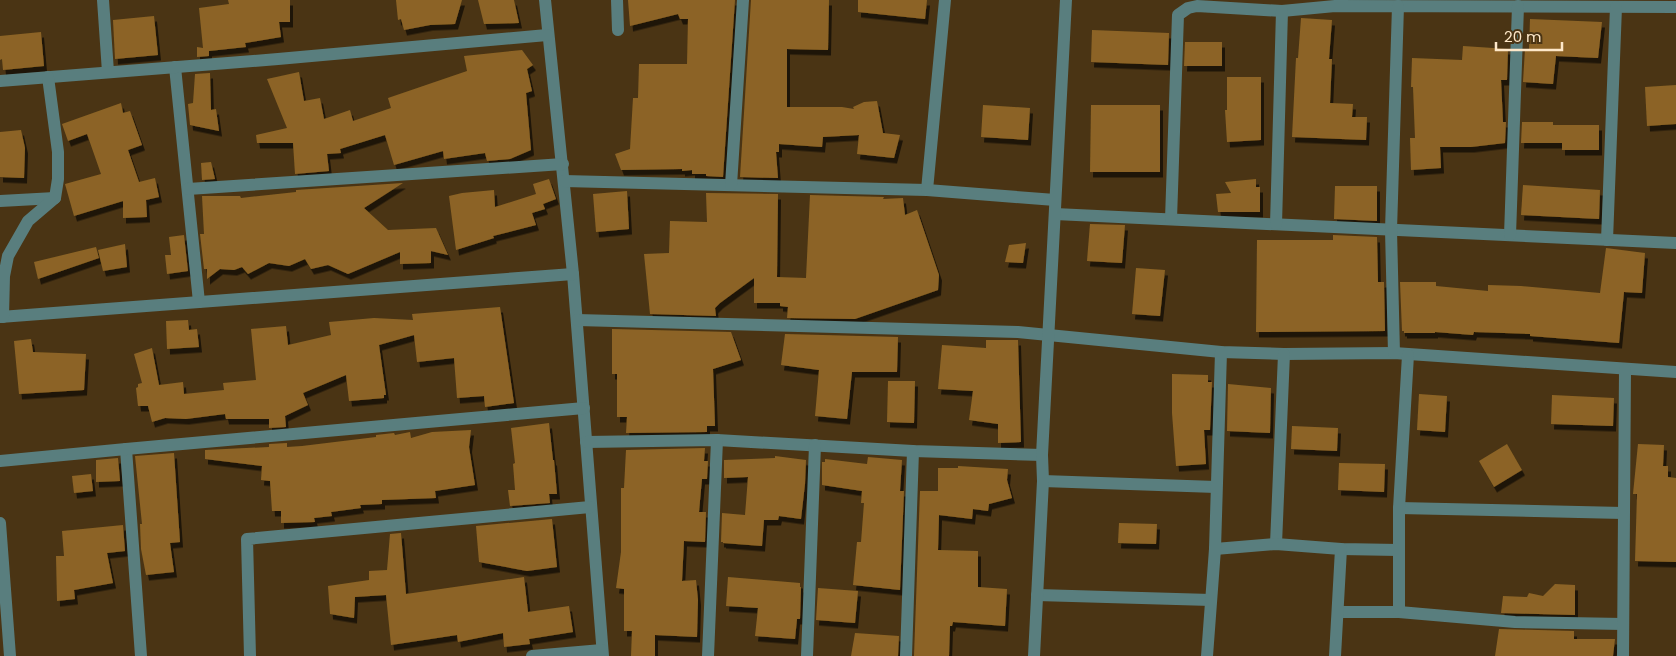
<svg xmlns="http://www.w3.org/2000/svg" width="1676" height="656" font-family="Poppins,sans-serif">
<defs>
<filter id="shadow"><feDropShadow dx="3" dy="5.5" stdDeviation="0" flood-color="#0009"/></filter>
</defs>
<rect width="100%" height="100%" fill="#4a3414"/>
<g fill="#8c6425" filter="url(#shadow)">
<path d="M228,0H290V22H279L281,37L245,43L246,47L209,51V56L197,57V47L203,48L199,8L229,4Z"/>
<path d="M396,0H462L455,24L430,25L404,30L401,19L398,20Z"/>
<path d="M478,0H514L519,23L484,24Z"/>
<path d="M628,0H735L723,177L706,176V174H692V170L682,171V169L621,170L615,154L630,149L633,98H638L639,64H687L688,19H680L678,14L630,26Z"/>
<path d="M751,0H829L828,50L787,49V107H842L854,109L853,107L864,102L877,101L883,133L900,135L894,158L857,154L859,135L823,137L822,147L779,144V152H776L778,178L740,177Z"/>
<path d="M858,0H927L925,19L858,12Z"/>
<path d="M154,16L158,55L115,59L113,20Z"/>
<path d="M1301,18L1332,20L1329,59H1332L1330,103L1353,104L1352,117H1367L1366,140L1292,137L1296,58H1298Z"/>
<path d="M1530,19L1602,22L1598,58L1556,56L1553,84L1523,82L1525,49L1529,50Z"/>
<path d="M1092,30L1169,33L1168,65L1091,62Z"/>
<path d="M41,32L44,66L3,70L2,59L0,60V36Z"/>
<path d="M1185,42H1222V66H1184Z"/>
<path d="M1463,46L1508,49L1507,80H1501L1503,122H1506L1505,143L1471,147H1440L1441,168L1411,170L1410,138H1415L1413,87H1411L1412,58L1462,60Z"/>
<path d="M522,50L533,65L527,69L532,91L526,93L531,150L510,159L487,161L485,153L444,159L443,151L394,165L385,135L340,149L341,153L327,154L329,171L295,174L293,143H257L256,135L287,128L267,79L299,72L304,101L320,98L324,119L350,110L353,121L391,108L388,98L467,71L464,56Z"/>
<path d="M210,73L211,110L216,109L219,131L190,125L188,104L193,103L195,74Z"/>
<path d="M1227,77H1261V140L1227,142L1225,110H1227Z"/>
<path d="M1676,85V124L1647,126L1645,87Z"/>
<path d="M121,103L123,113L130,111L142,145L128,150L139,182L155,178L159,197L146,200L147,217L123,218V201L74,216L65,184L101,174L87,134L68,141L62,124Z"/>
<path d="M983,105L1030,108L1028,140L981,137Z"/>
<path d="M1091,105H1160V172H1090Z"/>
<path d="M1522,122H1553V125H1599V150H1562V143H1521Z"/>
<path d="M21,130L25,148L24,178L0,177V132Z"/>
<path d="M211,162L215,179L202,180L201,163Z"/>
<path d="M549,179L556,199L543,204L545,209L532,213L536,225L493,236L494,238L456,250L449,196L462,193L494,190L495,207L536,194L533,184Z"/>
<path d="M1256,179V187H1260V212H1218L1216,194L1231,193L1225,182Z"/>
<path d="M403,183L364,208L388,230L436,228L448,255L431,251V263L400,264V252L348,274L328,265L311,269L305,259L289,266L269,263L248,274L242,267L234,270L220,269L207,279V269H204L200,234H204L202,196H240L241,198L296,192V190Z"/>
<path d="M1523,185L1600,190L1599,219L1521,215Z"/>
<path d="M1335,186H1377V221L1334,219Z"/>
<path d="M627,191L629,229L596,232L593,194Z"/>
<path d="M706,193L778,194L777,277L806,278L810,195L884,197L883,199L903,198L905,215L917,210L939,275L938,290L855,319L787,318L788,307L780,306V303H754V278L720,303L715,308L716,316L650,314L644,254L669,253L670,221L707,222Z"/>
<path d="M1090,224L1125,225L1122,263L1087,261Z"/>
<path d="M184,235L188,271L167,274L165,255H171L169,237Z"/>
<path d="M1333,235L1377,237L1378,282H1384L1385,331L1256,332L1257,240H1333Z"/>
<path d="M1026,243L1023,263L1005,262L1009,245Z"/>
<path d="M125,244L127,267L103,271L98,250Z"/>
<path d="M96,247L99,258L38,279L34,262Z"/>
<path d="M1606,248L1645,253L1642,293L1624,292L1619,343L1530,336V334L1474,332L1473,335L1435,332V333H1404V331H1402L1400,282H1436V286L1488,291V285L1521,286L1600,293Z"/>
<path d="M1136,268L1165,270L1160,316L1132,314Z"/>
<path d="M500,307L514,403L485,407L484,396L457,398L454,358L417,362L414,335L379,345L386,395H384V398L349,401L346,375L303,393L308,405L285,416L286,427L269,428V419H226L225,414L186,419L165,418L152,422L148,406H138L136,388L138,387V384L142,383L134,354L152,348L159,385L183,382L184,394L224,390L223,383L256,380L251,329L286,326L288,345L331,335L329,322L374,318L413,320L412,314Z"/>
<path d="M188,320L189,330L197,329L199,347L167,349L166,321Z"/>
<path d="M612,329L731,332L741,360L713,369L715,426H707V432L626,433L627,417H617V374H612Z"/>
<path d="M785,334L898,337L897,372H852L847,419L815,416L819,370L781,365Z"/>
<path d="M31,339L33,352L86,354L84,390L19,394L14,341Z"/>
<path d="M986,340H1018L1021,442L998,443V424L969,420L973,391L938,389L942,345L986,348Z"/>
<path d="M1172,374L1208,375V382H1212L1210,430H1204L1206,464L1176,466L1172,413Z"/>
<path d="M888,381H915L914,423L887,422Z"/>
<path d="M1228,384L1271,388L1270,433L1227,431Z"/>
<path d="M1419,394L1447,396L1445,432L1417,430Z"/>
<path d="M1552,395L1614,398L1613,426L1551,424Z"/>
<path d="M549,423L553,460H554L557,494H549L550,503L510,506L508,490H515L513,464L515,463L511,428Z"/>
<path d="M1292,426L1338,428L1337,451L1291,449Z"/>
<path d="M471,430L469,447L475,485L435,491L436,498L382,500V504L360,505L361,508L331,512L332,516L314,518L315,522L281,523V511H272L270,481L261,480L262,466L205,459V450L269,447V444L287,443V447L302,446L376,437V435L394,433L395,435L410,432L411,438L432,432Z"/>
<path d="M1507,444L1522,470L1494,487L1479,461Z"/>
<path d="M1638,444L1664,445L1663,466H1668V477L1676,478V562L1635,561L1637,494H1633Z"/>
<path d="M705,448L704,461H708L707,479H702L699,512H706L705,542L684,541L682,581L696,580L698,600L697,637L655,635V656H631L632,631H624V589L616,588L621,552V488H624L626,450Z"/>
<path d="M174,453L180,542L170,543L174,572L146,575L141,549L140,524H142L135,456Z"/>
<path d="M775,456L806,460L805,484L801,519L779,516L778,520H764L762,546L723,543V542H721L722,513L745,515L748,477L724,478V460L775,458Z"/>
<path d="M868,457L902,460L900,491H904L900,590L853,585L857,542H861L864,503H861L862,491L822,485V462H825V459L867,464Z"/>
<path d="M118,458L120,481L96,482V460Z"/>
<path d="M1339,463L1385,464L1384,492L1338,490Z"/>
<path d="M958,466L1008,469L1007,480L1012,498L989,504L988,511L973,509L972,519L939,515L938,550L978,551V587L1007,589L1005,626L953,622L952,626H950L949,656H914L920,491H938V468H958Z"/>
<path d="M91,474L93,491L74,493L72,476Z"/>
<path d="M552,519L557,567L527,571L479,562L476,526Z"/>
<path d="M1119,523L1157,524L1156,544L1118,543Z"/>
<path d="M123,525L125,551L107,553L113,583L74,590L75,599L57,601L56,556H64L62,531Z"/>
<path d="M401,533L406,594L524,577L528,612L569,606L573,632L529,639L530,644L504,647L503,633L458,642L457,635L391,645L386,595L355,597L354,618L330,614L328,586L369,580V571L387,570L390,534Z"/>
<path d="M728,577L800,583V587H801L800,619H797L795,639L755,636L758,608L726,606Z"/>
<path d="M1555,584L1575,585V615L1501,613L1503,596L1527,597L1529,593L1543,596Z"/>
<path d="M818,588L858,591L855,623L816,620Z"/>
<path d="M1499,629L1574,631V639H1615L1613,656H1495Z"/>
<path d="M855,633L899,636L898,656H851Z"/>
</g>
<g fill="none" stroke-linecap="round" stroke-linejoin="round">
<g stroke="#597e7e" stroke-width="12">
<path d="M103,0L108,72"/>
<path d="M545,0L573,274L603,656"/>
<path d="M617,0L618,30"/>
<path d="M175,67L199,302"/>
<path d="M0,81L278,59L547,35"/>
<path d="M564,181L927,190L1055,200"/>
<path d="M731,185L743,0"/>
<path d="M188,189L563,164"/>
<path d="M927,190L945,0"/>
<path d="M0,201L55,198"/>
<path d="M1055,214L1676,243"/>
<path d="M1171,219L1178,15L1188,8L1197,6L1282,11L1335,6L1676,7"/>
<path d="M1276,224L1282,11"/>
<path d="M1510,235L1518,6"/>
<path d="M1607,240L1616,7"/>
<path d="M0,317L573,274"/>
<path d="M3,317L4,276L8,256L28,221L55,198L58,179V152L48,77"/>
<path d="M577,320L1018,332L1221,352L1284,354L1394,353L1676,372"/>
<path d="M1394,353L1391,230L1398,6"/>
<path d="M586,442L717,440L913,451L1042,455"/>
<path d="M126,449L141,656"/>
<path d="M0,461L126,449L584,408"/>
<path d="M1043,481L1216,487"/>
<path d="M1399,508L1623,513"/>
<path d="M0,523L10,656"/>
<path d="M1276,544L1284,354"/>
<path d="M1215,549L1276,544L1341,549L1398,550"/>
<path d="M1037,595L1211,600"/>
<path d="M1338,612H1399L1515,622L1623,624"/>
<path d="M1399,612V508L1408,355"/>
<path d="M250,656L247,539L590,507"/>
<path d="M532,656L602,650"/>
<path d="M708,656L717,440"/>
<path d="M807,656L815,445"/>
<path d="M906,656L913,451"/>
<path d="M1034,656L1043,481L1042,455L1066,0"/>
<path d="M1207,656L1215,549L1221,352"/>
<path d="M1335,656L1341,549"/>
<path d="M1623,656L1625,370"/>
</g>
</g>
<path d="M1496 42v8h66v-8" fill="none" stroke="#fee8c9" stroke-width="2.5"/>
<text x="1504" y="42" font-size="15" fill="#fee8c9" stroke="#4a3414" stroke-width="4" paint-order="stroke">20 m</text>
</svg>
